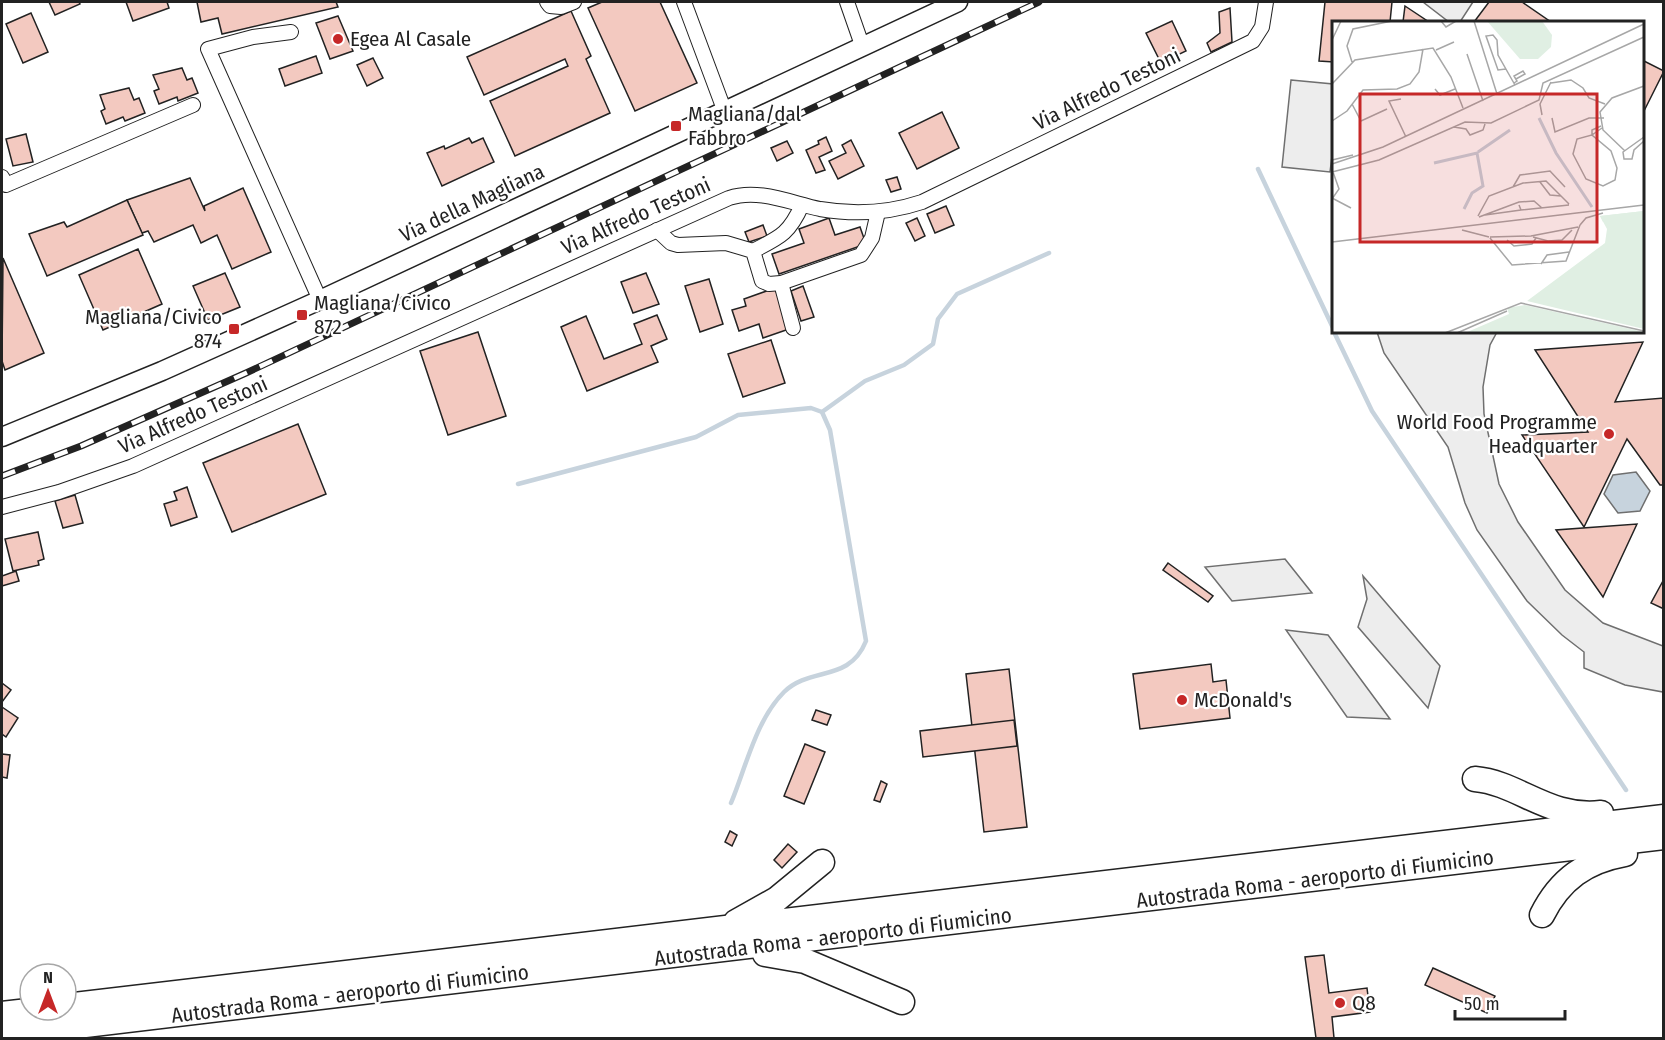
<svg xmlns="http://www.w3.org/2000/svg" width="1665" height="1040" font-family="'Fira Sans Condensed',sans-serif">
<rect width="100%" height="100%" fill="#fff"/>
<g fill="#ededed" stroke="#6f6f6f" stroke-width="1.5">
<path d="M1423,2H1473L1460,22H1449Z"/>
<path d="M1291,80L1333,84L1334,140L1330,172L1282,167Z"/>
<path d="M1377,332H1497L1490,345L1483,387L1484,414L1499,484L1518,522L1565,590L1603,623L1663,646V692L1625,685L1584,668V652L1562,635L1527,601L1477,530L1465,503L1448,447L1384,353Z"/>
<path d="M1285,559L1312,593L1232,601L1205,567Z"/>
<path d="M1363,576L1440,666L1428,708L1358,627L1367,599Z"/>
<path d="M1286,630L1328,635L1390,719L1347,717Z"/>
</g>
<path fill="#c7d3dd" stroke="#6f6f6f" stroke-width="1.5" d="M1636,472L1650,491L1640,511L1618,513L1604,494L1613,475Z"/>
<g fill="none" stroke-linecap="round" stroke-linejoin="round">
<g stroke="#c7d3dd" stroke-width="4.5">
<path d="M1258,169L1334,330"/>
<path d="M1334,332L1372,411L1626,790"/>
<path d="M822,412L865,381L904,365L933,344L938,319L957,294L1049,253"/>
<path d="M518,484L696,437L738,415L811,408L822,412L830,430L866,641C849,683 811,666 784,692C756,720 746,767 731,803"/>
</g>
</g>
<g fill="#f3c9c0" stroke="#222" stroke-width="1.5">
<path d="M49,2H79L80,4L55,15Z"/>
<path d="M126,2H167L169,8L133,21Z"/>
<path d="M192,2H336L338,7L222,34L218,18L201,22L197,2Z"/>
<path d="M602,2H660L697,83L635,111L588,8Z"/>
<path d="M1325,2H1392L1390,22H1334V62L1319,61Z"/>
<path d="M1489,2H1522L1551,22H1474Z"/>
<path d="M1405,6L1429,22H1403Z"/>
<path d="M1230,8L1232,42L1211,52L1207,43L1220,33L1219,12Z"/>
<path d="M571,11L591,56L586,59L610,113L515,156L490,101L568,66L565,59L484,95L467,57Z"/>
<path d="M31,13L48,52L23,63L6,24Z"/>
<path d="M338,16L353,51L330,59L316,23Z"/>
<path d="M1172,21L1186,51L1161,63L1146,33Z"/>
<path d="M316,56L322,73L285,86L279,69Z"/>
<path d="M373,58L383,78L367,86L357,65Z"/>
<path d="M1642,60L1664,71L1642,115Z"/>
<path d="M182,68L187,80L192,78L198,93L178,101L177,97L159,104L154,91L159,89L153,75Z"/>
<path d="M129,88L134,100L139,98L145,113L125,121L123,117L106,124L101,111L105,109L100,95Z"/>
<path d="M942,112L959,148L917,169L899,133Z"/>
<path d="M26,134L33,162L13,166L6,139Z"/>
<path d="M826,137L832,151L819,157L825,170L816,173L806,150L819,144L818,141Z"/>
<path d="M469,138L472,143L483,138L494,162L442,186L427,153L444,146L445,149Z"/>
<path d="M851,140L864,166L838,179L829,161L846,153L842,145Z"/>
<path d="M787,141L793,153L777,161L771,148Z"/>
<path d="M897,177L901,189L891,192L886,180Z"/>
<path d="M190,178L205,211L204,206L243,188L271,252L232,269L217,235L201,243L193,225L154,242L148,231L142,233L127,200Z"/>
<path d="M127,200L143,235L47,276L29,234L64,222L67,227Z"/>
<path d="M946,206L954,225L935,233L927,214Z"/>
<path d="M829,218L835,235L860,227L866,244L779,274L772,254L804,243L799,229Z"/>
<path d="M917,218L925,236L915,241L906,223Z"/>
<path d="M763,225L767,236L749,242L745,232Z"/>
<path d="M138,249L162,304L103,330L79,275Z"/>
<path d="M3,258L44,353L5,370L2,361Z"/>
<path d="M225,273L240,307L208,320L193,286Z"/>
<path d="M646,273L659,304L633,313L621,282Z"/>
<path d="M709,279L723,324L700,332L685,286Z"/>
<path d="M803,286L814,317L801,321L791,291Z"/>
<path d="M775,288L789,329L763,338L759,324L739,331L732,310L746,306L744,299Z"/>
<path d="M657,315L667,339L651,346L658,362L587,391L561,327L586,316L604,359L642,344L634,324Z"/>
<path d="M478,332L506,416L448,435L420,351Z"/>
<path d="M771,340L785,383L743,397L728,354Z"/>
<path d="M1643,342L1615,402L1664,398V485H1660L1627,439L1584,527L1522,435L1588,432L1535,350Z"/>
<path d="M298,424L326,494L232,532L203,463Z"/>
<path d="M187,487L197,517L171,526L164,504L177,500L174,492Z"/>
<path d="M75,495L83,523L63,528L55,501Z"/>
<path d="M1637,524L1603,597L1556,530Z"/>
<path d="M38,532L44,559L38,561L39,565L13,571L5,539Z"/>
<path d="M1168,563L1213,596L1208,602L1163,570Z"/>
<path d="M16,571L19,581L2,586V576Z"/>
<path d="M1664,579V609L1651,603Z"/>
<path d="M1211,664L1213,682L1226,680L1230,718L1140,729L1133,674Z"/>
<path d="M1009,669L1027,827L984,832L966,674Z"/>
<path d="M2,683L11,690L2,702Z"/>
<path d="M2,707L18,718L6,737L2,734Z"/>
<path d="M816,710L831,715L827,725L812,720Z"/>
<path d="M1014,720L1017,746L923,757L920,731Z"/>
<path d="M805,744L825,752L804,804L784,796Z"/>
<path d="M2,754L10,755L7,778L2,777Z"/>
<path d="M881,781L887,784L880,802L874,800Z"/>
<path d="M730,831L737,835L732,846L725,842Z"/>
<path d="M788,844L797,852L782,868L774,860Z"/>
<path d="M1324,955L1329,993L1367,988L1370,1012L1332,1017L1334,1038H1316L1305,957Z"/>
<path d="M1433,968L1495,996L1487,1013L1425,985Z"/>
</g>
<g fill="none" stroke-linecap="round" stroke-linejoin="round">
<g stroke="#222" stroke-width="16">
<g id="street">
<path d="M547,2L550,6L561,7L574,2"/>
<path d="M684,2L725,112"/>
<path d="M847,2L862,45"/>
<path d="M291,32L253,37L208,49L320,300"/>
<path d="M2,177L6,185L193,105"/>
<path d="M657,230L671,243L678,245L726,243L753,251L762,281L769,284L781,283L861,255L872,238L878,212"/>
<path d="M753,251C780,237 789,234 802,205"/>
<path d="M781,283L793,328"/>
<path d="M2,507L59,492L133,466L729,198C758,188 791,203 820,209C855,215 889,213 922,202L1253,41L1262,27L1266,2"/>
</g>
</g>
<g stroke="#222" stroke-width="21">
<path id="secondary" d="M2,437L162,371L320,300L958,2"/>
</g>
<g stroke="#222" stroke-width="27">
<g id="highway">
<path d="M1475,779C1519,783 1548,819 1601,813"/>
<path d="M1542,915C1560,879 1586,861 1625,854"/>
<path d="M736,922L777,899L822,862"/>
<path d="M765,954L805,961L902,1002"/>
<path d="M66,1006L1664,817"/>
<path d="M2,1014L37,1010"/>
<path d="M2,1035L1664,837"/>
</g>
</g>
<use href="#street" stroke="#fff" stroke-width="14"/>
<use href="#secondary" stroke="#fff" stroke-width="18"/>
<use href="#highway" stroke="#fff" stroke-width="24"/>
<g stroke="#222" stroke-width="7">
<path id="rail" d="M2,476L81,446L246,373L1039,2"/>
</g>
<use href="#rail" stroke="#fff" stroke-width="4.5" stroke-dasharray="14" stroke-linecap="butt"/>
</g>
<g fill="#c62828" stroke="#fff" stroke-width="2">
<circle cx="338" cy="39" r="6"/>
<rect x="670" y="120" width="12" height="12" rx="3"/>
<rect x="296" y="309" width="12" height="12" rx="3"/>
<rect x="228" y="323" width="12" height="12" rx="3"/>
<circle cx="1609" cy="434" r="6"/>
<circle cx="1182" cy="700" r="6"/>
<circle cx="1340" cy="1003" r="6"/>
</g>
<g text-anchor="middle" dominant-baseline="central" stroke-width="4.5" stroke-linejoin="round" paint-order="stroke">
<g font-size="21" fill="#222" stroke="#fff" text-anchor="start">
<text x="350" y="39">Egea Al Casale</text>
<text x="688" y="114">Magliana/dal<tspan x="688" dy="24">Fabbro</tspan></text>
<text x="314" y="303">Magliana/Civico<tspan x="314" dy="24">872</tspan></text>
<text x="222" y="317" text-anchor="end">Magliana/Civico<tspan x="222" dy="24">874</tspan></text>
<text x="1597" y="422" text-anchor="end">World Food Programme<tspan x="1597" dy="24">Headquarter</tspan></text>
<text x="1194" y="700">McDonald's</text>
<text x="1352" y="1003">Q8</text>
</g>
<g font-size="21" fill="#222" stroke="#fff">
<text transform="translate(1107 89) rotate(-26)">Via Alfredo Testoni</text>
<text transform="translate(472 203) rotate(-25)">Via della Magliana</text>
<text transform="translate(636 216) rotate(-24)">Via Alfredo Testoni</text>
<text transform="translate(193 415) rotate(-24)">Via Alfredo Testoni</text>
<text transform="translate(1315 879) rotate(-7)">Autostrada Roma - aeroporto di Fiumicino</text>
<text transform="translate(833 937) rotate(-7)">Autostrada Roma - aeroporto di Fiumicino</text>
<text transform="translate(350 994) rotate(-7)">Autostrada Roma - aeroporto di Fiumicino</text>
</g>
</g>
<g transform="translate(1332 21)">
<rect width="312" height="312" fill="#fff"/>
<path d="M312,190V308L195,280L273,222L275,208L268,195ZM193,284L312,311V312H133L177,293L175,287Z" fill="#e0efe3"/>
<path d="M312,190V196L271,201L268,195Z" fill="#e0efe3"/>
<path d="M155,0H210L220,14L219,26L206,38H188Z" fill="#e0efe3"/>
<path fill="none" stroke="#c7d3dd" stroke-width="3" d="M207,97L224,132L260,186M146,131L178,109M102,142L145,132L151,165L140,172L132,188"/>
<path fill="none" stroke="#a7a7a7" stroke-width="1.5" d="M109,0L114,6L124,0M142,0L165,73M0,19L9,0M104,29L122,21M135,33L151,80M20,41L15,25L21,8L60,0M174,48L166,49L154,15L161,14L165,19L166,34L179,57L183,64M182,62L185,60L182,55L191,50L193,53L184,58M219,62L239,59L251,67L257,77L273,83M0,63L23,39L101,27L119,56L131,87M103,68L108,74L123,68M69,78L57,80L74,116M20,83L29,100L55,88M210,94L208,83L219,61M220,97L223,111L257,97H272M0,100L15,90L31,69L65,68L78,63L87,51L91,28M269,105L260,109V114L245,118L241,133L254,158L271,165L283,159L285,147L279,130L260,114L270,107M122,106L134,108L138,114L151,109L153,103M312,116L291,131L292,138H300L302,129L312,120M293,130L271,109L268,91L280,77L312,65M0,139L21,134M0,143L51,126L312,3M0,151L47,139L133,101L159,102L207,79L211,62L312,16M208,161L218,174L229,175M181,166L188,154L218,150L233,166M0,177L19,187M0,178L7,168L1,151M187,184L189,189L237,184M153,194L189,189M146,195L157,175L191,162L214,160L237,183M147,196L187,181L202,180L210,187M248,204L254,197L271,192M130,209L157,216M158,216L199,215L246,206M201,216L216,220L230,219L240,209M158,217L180,244L234,240L248,204M175,219L182,225L200,223L204,217M0,221L312,184M209,243L215,234L237,231M113,312L189,282L312,310M125,312L175,290"/>
<path fill="#c62828" fill-opacity="0.15" stroke="#c62828" stroke-width="3" d="M28,73H265V221H28Z"/>
<rect width="312" height="312" fill="none" stroke="#222" stroke-width="3"/>
</g>
<rect width="1665" height="1040" fill="none" stroke="#222222" stroke-width="6"/>
<g transform="translate(48 992)"><circle r="28" fill="#ffffff" stroke="#a7a7a7" stroke-width="1.5"/>
<path d="M0-4.5L10 22L0 15L-10 22Z" fill="#c62828"/>
<text y="-9" font-size="16" font-weight="bold" text-anchor="middle" fill="#222222">N</text>
</g>
<path d="M1455 1010v9h110v-9" fill="none" stroke="#222222" stroke-width="3"/>
<text x="1464" y="1010" font-size="18" fill="#222222" stroke="#ffffff" stroke-width="4.5" paint-order="stroke">50 m</text>
</svg>
